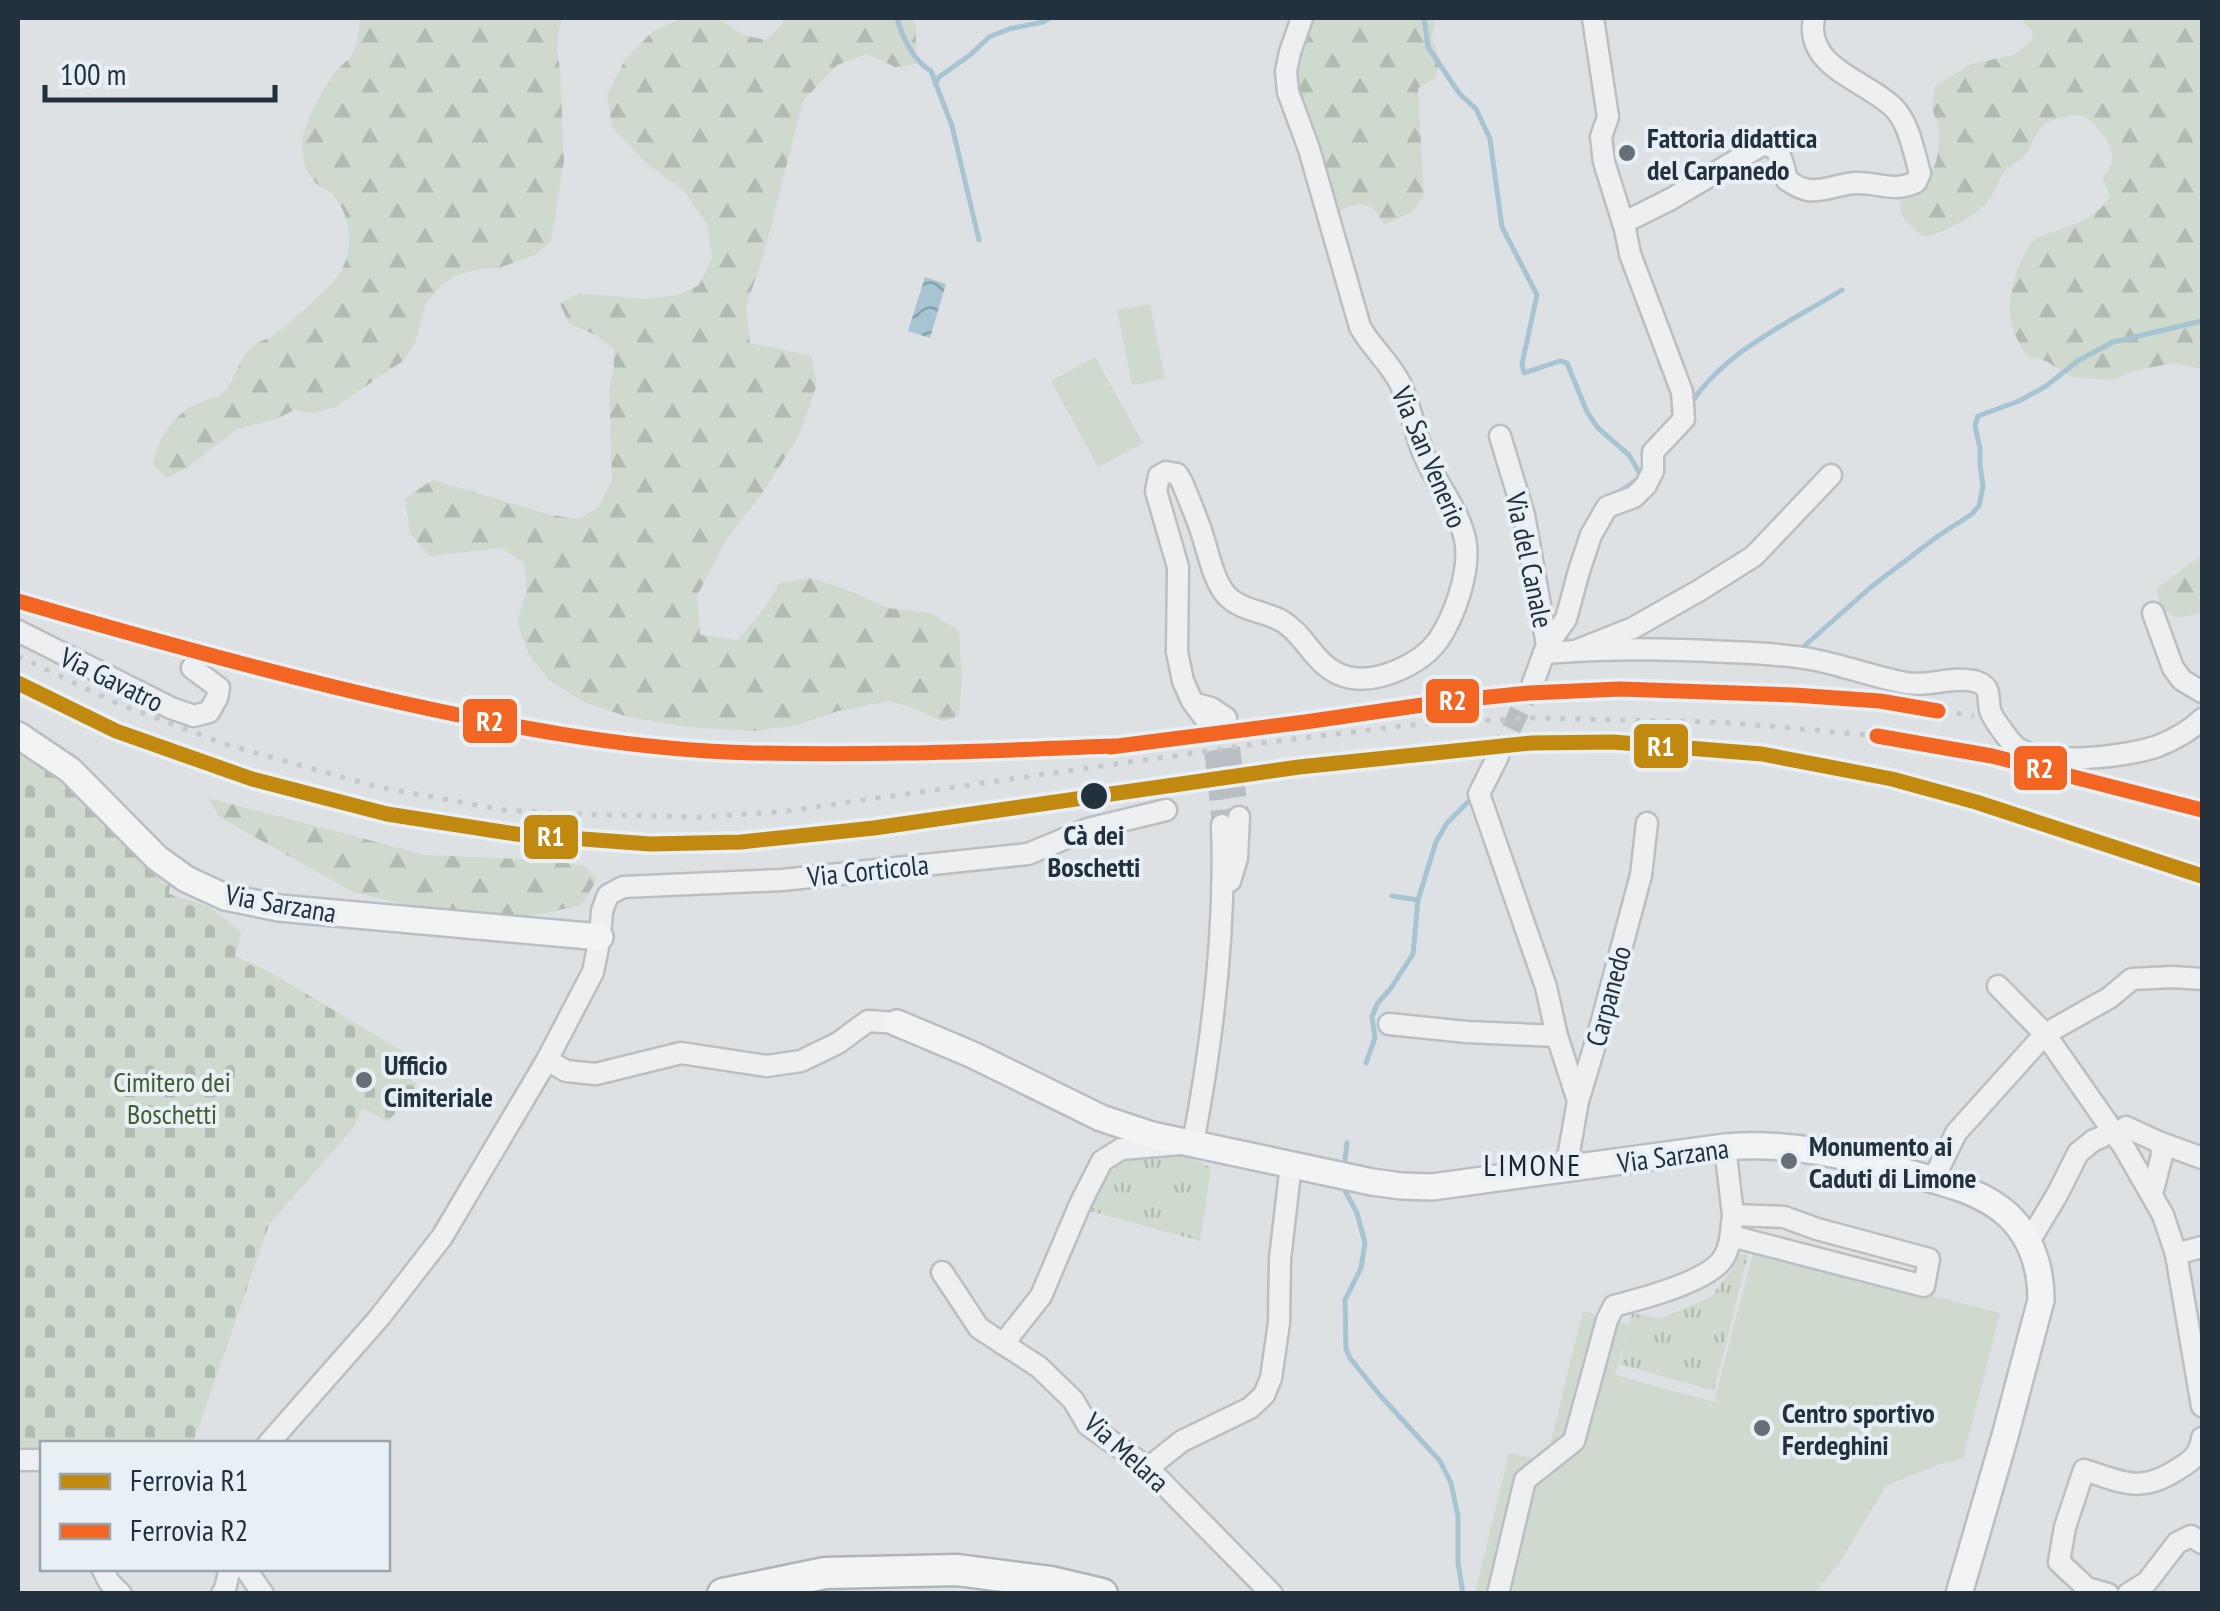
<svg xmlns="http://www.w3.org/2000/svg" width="2220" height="1611" font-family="'PT Sans Narrow',sans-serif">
<defs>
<pattern id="forest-firs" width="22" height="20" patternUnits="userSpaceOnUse" patternTransform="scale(2.5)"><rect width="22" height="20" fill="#cfd9cd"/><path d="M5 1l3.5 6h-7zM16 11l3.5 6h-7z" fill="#b1bbb1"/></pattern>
<pattern id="cemetery-stones" width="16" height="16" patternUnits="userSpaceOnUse" patternTransform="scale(2.5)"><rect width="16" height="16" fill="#cfd9cd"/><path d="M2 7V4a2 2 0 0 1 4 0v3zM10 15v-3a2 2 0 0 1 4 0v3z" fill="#b1bbb1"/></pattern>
<pattern id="park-tufts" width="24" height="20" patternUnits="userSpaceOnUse" patternTransform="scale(2.5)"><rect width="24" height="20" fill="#cfd9cd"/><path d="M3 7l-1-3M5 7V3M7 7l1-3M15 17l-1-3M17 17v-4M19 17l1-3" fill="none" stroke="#b1bbb1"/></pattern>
<pattern id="water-waves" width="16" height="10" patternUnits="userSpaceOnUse" patternTransform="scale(2.5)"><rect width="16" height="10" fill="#a7c4d2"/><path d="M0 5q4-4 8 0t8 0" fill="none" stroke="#88a0ac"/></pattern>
</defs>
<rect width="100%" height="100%" fill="#dde1e4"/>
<g fill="url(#forest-firs)">
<path d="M360,18H563L559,28L557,49L560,70L564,161L551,240L537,254L499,268L479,269L457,275L440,286L426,303L415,343L403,361L334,408L314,413L294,410L276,419L237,429L188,467L166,478L153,463C160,434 175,412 204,401C211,398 218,398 224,392C236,378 238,360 252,347C258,342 265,340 272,336C288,326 336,283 343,267C354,244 350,214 333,195C328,189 320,188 315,182C306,174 303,159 302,147C301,125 323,89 336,71C341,65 348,61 352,55C358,44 359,30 360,18Z"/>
<path d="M684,18H717L743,35L766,40L783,24L782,18H912L916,27V64L895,67L867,54L837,65L803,101L765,250L746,307L750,343L811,356L817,384L799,436L761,495L725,541L697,596L700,635L738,640L766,606L779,583L811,578L845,589L888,608L931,613L959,631L962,677L959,715L944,722L913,708L889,701L838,711L794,726L752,731L687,727L628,717L584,702L549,680L529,655L517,622L526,592L525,564L501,548L430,556L410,534L405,498L433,480L551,515L579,519L599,507L612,480L609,390L614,367V350L596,335L569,324L560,304L579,293L642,299L678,295L699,285L712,258L707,224L684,191L646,163L612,127L607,95L625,60L653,31Z"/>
<path d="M1311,18H1435L1432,39L1439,58L1436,78L1418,88L1424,196L1412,212L1384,225C1372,200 1358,201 1337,212L1296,91L1294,72Z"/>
<path d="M2020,18H2202V369L2173,363L2133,371L2113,380L2072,377L2046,361L2027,356C2019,344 2012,331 2010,317C2008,293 2018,255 2036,238C2060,229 2097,221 2110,196L2103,178C2118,162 2113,146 2100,131C2095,125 2090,118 2082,116C2075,113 2060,118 2052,121C2032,128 2036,144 2024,156C2019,162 2011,165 2006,170C1997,180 1995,195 1986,204C1973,217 1943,233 1925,237C1864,194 1933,191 1937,157C1939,147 1940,135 1938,125C1937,120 1934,115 1933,110C1931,102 1934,93 1935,86L1972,64L2013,55L2031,42L2033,32Z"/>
<path d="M2202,555V613L2178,618L2160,609L2157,588Z"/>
<path d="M208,798L426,855L546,860L584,866L597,879L582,905L523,918L417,908L351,891L219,817Z"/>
</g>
<path fill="url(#cemetery-stones)" d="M18,747L78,790L164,884L170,885L169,894L210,907L241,932L236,956L268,971L410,1056L403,1074L417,1085L388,1122L363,1108L353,1128L269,1225L193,1443L42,1444V1455L18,1453Z"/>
<g fill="url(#park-tufts)">
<path d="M1178,1151L1211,1168L1200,1241L1086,1210L1104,1172L1119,1153Z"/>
<path d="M1739,1253L1748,1255L1714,1391L1620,1364L1632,1313L1660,1319L1711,1297L1729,1273Z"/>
</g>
<g fill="#cfd9cd">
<path d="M1150,304L1165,379L1132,385L1117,310Z"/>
<path d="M1095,357L1143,443L1098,467L1051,381Z"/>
<path d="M1754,1250L2000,1313L1963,1459L1937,1465L1886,1486L1840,1562L1814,1593L1475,1594L1509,1453L1546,1461L1583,1311L1630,1325L1615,1375L1714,1402Z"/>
</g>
<path fill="url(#water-waves)" d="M925,277L946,284L930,338L908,331Z"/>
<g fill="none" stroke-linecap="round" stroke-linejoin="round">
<g stroke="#a7c4d2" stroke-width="5">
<path d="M897,18C902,36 913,61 931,71L952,126L979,240"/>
<path d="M1424,18L1428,47L1459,93L1476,109L1490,139L1502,227L1537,295L1522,364L1524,373L1560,361L1567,363L1587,412L1598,428L1629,455L1640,474L1638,479L1616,494"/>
<path d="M935,84L939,77L970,55L989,37L1009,29L1043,22L1050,18"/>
<path d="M1694,399C1729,349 1792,321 1842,290"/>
<path d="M1801,649L1871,587L1938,536L1972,514L1979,506L1983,486L1980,464V448L1975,426L1978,416L2019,401L2046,386L2079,360L2113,342L2202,321"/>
<path d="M1392,896L1418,900"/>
<path d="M1366,1063L1375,1038L1372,1017L1377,1004L1391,988L1413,954L1418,900L1436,842L1447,823L1471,799"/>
<path d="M1345,1160L1347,1143"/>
<path d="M1343,1187L1357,1213L1365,1243L1361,1268L1345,1300L1346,1349L1350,1358L1378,1393L1440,1461L1451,1483L1458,1516V1563L1463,1594"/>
</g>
<g stroke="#b8bec3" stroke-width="20" stroke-dasharray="20 10" stroke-linecap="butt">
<path d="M1226,718L1239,817"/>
<path d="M1207,721L1215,757L1222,825"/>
<path d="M1498,756L1533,683"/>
</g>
<g stroke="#bbbfc2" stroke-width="25">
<g id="minor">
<path d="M1623,223L1671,199L1762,145C1781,144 1783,164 1787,180C1793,184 1800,189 1808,190C1824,192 1839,184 1855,183C1878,182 1894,193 1916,182L1920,173C1914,153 1909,122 1893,107C1865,80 1804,67 1814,18"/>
<path d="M1500,436L1524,515L1547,645L1533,683"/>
<path d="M2153,613L2173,668L2182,680L2202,692"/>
<path d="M18,631L171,708L194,716L209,712L217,698L219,688L192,668"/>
<path d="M1547,645L1566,619L1579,571L1591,535L1607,507L1634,497L1646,485L1653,471V452L1684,419L1682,392L1630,254L1625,229L1604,162L1601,137L1608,117L1593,18"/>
<path d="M1575,651C1626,648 1676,649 1727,652C1754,653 1783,654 1810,659C1843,665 1874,677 1906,683C1928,687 1952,676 1974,681C1993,686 1987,697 1990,710C1992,718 2010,742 2016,747C2043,767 2127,757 2158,746C2173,740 2191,730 2202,719"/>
<path d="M1544,653L1575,651L1633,628L1700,590L1754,556L1831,475"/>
<path d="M1196,704L1211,708L1226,718"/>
<path d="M1207,721L1192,701L1183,681L1177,652L1178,567L1156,491L1159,476L1166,472L1177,474L1182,482C1188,497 1194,511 1199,525C1207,545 1212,580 1227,596C1242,611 1264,611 1282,621C1307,636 1314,666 1344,676C1374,686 1421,665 1439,639C1455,615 1469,574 1466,545C1462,513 1436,484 1424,455C1414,431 1411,406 1400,383C1389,362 1371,347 1360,327L1309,149L1288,92L1286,71L1290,52L1302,18"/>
<path d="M1498,756L1479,794L1546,987L1557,1036L1578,1101"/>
<path d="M1230,881L1237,858L1239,817"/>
<path d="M1998,986L2045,1034L2124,1147L2163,1215L2176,1254L2202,1406"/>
<path d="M1389,1024L1467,1032L1557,1036"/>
<path d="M547,1060L566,1071L596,1074L681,1053L767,1066L801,1061L838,1043L868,1021L897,1023"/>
<path d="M2126,1127L2161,1143"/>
<path d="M1725,1147L1733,1215L1784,1217L1817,1229L1929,1259L1924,1286L1731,1236"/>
<path d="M1566,1169L1578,1101L1600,1028L1641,875L1647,823"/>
<path d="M1933,1180L1956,1133L2045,1034L2109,998L2132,979L2173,977L2202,979"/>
<path d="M2152,1194L2162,1155L2161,1143L2202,1158"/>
<path d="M2028,1243L2058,1193L2078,1153L2094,1140L2102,1137"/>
<path d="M2176,1254L2202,1247"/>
<path d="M942,1272L979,1328L1039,1367L1073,1400L1088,1425L1148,1468L1272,1594"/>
<path d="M1003,1344L1041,1296L1081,1202L1102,1161L1121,1149L1193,1143C1213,1038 1226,931 1222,825"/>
<path d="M268,1444L379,1318L442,1237L547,1060L593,972L600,937L602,911L608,895L623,887L782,880L1028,854L1088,829L1166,810"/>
<path d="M18,1460H42"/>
<path d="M1148,1468L1182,1441L1250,1408L1264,1395L1271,1378L1279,1323L1280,1259L1291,1164"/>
<path d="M102,1568L109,1582L121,1594"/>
<path d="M245,1568L263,1594"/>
<path d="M222,1594L225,1589L230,1568"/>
<path d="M1498,1594L1525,1480L1574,1441L1607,1320L1614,1306C1641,1299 1706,1282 1722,1260C1730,1249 1731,1235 1732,1222"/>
<path d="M2108,1594L2087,1588L2059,1562L2065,1527L2084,1470C2123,1482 2141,1494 2178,1469C2192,1461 2200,1454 2202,1438"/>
<path d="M2128,1594L2147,1582L2177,1543L2191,1536L2202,1543"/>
</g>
</g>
<g stroke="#b9bec2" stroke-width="30">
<g id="major">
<path d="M18,735L70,770L157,858L186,879L225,897L279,908L600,937"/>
<path d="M897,1023L973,1055L1101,1118L1152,1135L1372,1182L1401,1186L1432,1187L1725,1147C1791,1141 1853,1157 1916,1175C1948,1184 1983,1192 2008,1215C2032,1238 2041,1268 2041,1300L2005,1436L1959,1594"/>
</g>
</g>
<g stroke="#afb4b9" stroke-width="35">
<path id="highway" d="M723,1594L825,1573L957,1570L1051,1582L1102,1594"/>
</g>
<use href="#minor" stroke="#edeff0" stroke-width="20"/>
<use href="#major" stroke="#f2f4f4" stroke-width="25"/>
<use href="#highway" stroke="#f2f4f4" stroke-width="30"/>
<g stroke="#c6c9cb" stroke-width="5" stroke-dasharray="5 10" stroke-linecap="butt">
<path d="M18,656L116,703L228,745L378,787L504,810L565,814L701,817L780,812L1270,742L1410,725L1530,718L1716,722L1793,728L1877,736L1992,756"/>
<path d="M1113,746L1110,747L1305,722L1450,701L1529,693L1620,689L1794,695L1880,701L1974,716"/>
</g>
<g stroke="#e9f0f5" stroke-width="22">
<path id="rail-1" d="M18,683L116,731L252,779L387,814L516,834L650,844L741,842L874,828L1299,767L1531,743L1613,742L1762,754L1892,779L1976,802L2202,876"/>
</g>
<g stroke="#e9f0f5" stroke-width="22">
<g id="rail-2">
<path d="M18,601C144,638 270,673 398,702C506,726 616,747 727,752C855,757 984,751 1113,746L1110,747L1305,722L1450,701L1529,693L1620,689L1794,695L1880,701L1938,711"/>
<path d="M1877,736L1992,756L2202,810"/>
</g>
</g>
<use href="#rail-1" stroke="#c28910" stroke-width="15"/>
<use href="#rail-2" stroke="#f26522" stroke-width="15"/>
</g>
<g fill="#646f78" stroke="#e9f0f5" stroke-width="4">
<circle cx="1627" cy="153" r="10"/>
<circle cx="364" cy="1080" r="10"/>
<circle cx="1789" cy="1161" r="10"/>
<circle cx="1762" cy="1428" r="10"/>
</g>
<circle fill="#23313e" stroke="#e9f0f5" stroke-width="4" cx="1094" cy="796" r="15"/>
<g text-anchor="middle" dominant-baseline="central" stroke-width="8" stroke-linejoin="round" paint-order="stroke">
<g font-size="28" font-weight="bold" fill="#23313e" stroke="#e9f0f5" text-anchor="start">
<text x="1647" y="137">Fattoria didattica<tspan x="1647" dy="32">del Carpanedo</tspan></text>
<text x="384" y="1064">Ufficio<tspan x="384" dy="32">Cimiteriale</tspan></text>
<text x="1809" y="1145">Monumento ai<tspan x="1809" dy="32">Caduti di Limone</tspan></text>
<text x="1782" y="1412">Centro sportivo<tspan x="1782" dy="32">Ferdeghini</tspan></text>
</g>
<g font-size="28" fill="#23313e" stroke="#e9f0f5">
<text transform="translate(1430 457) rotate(67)">Via San Venerio</text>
<text transform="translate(1530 560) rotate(78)">Via del Canale</text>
<text transform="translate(112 679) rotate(26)">Via Gavatro</text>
<text transform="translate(868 870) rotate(-6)">Via Corticola</text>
<text transform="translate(281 903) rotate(10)">Via Sarzana</text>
<text transform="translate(1608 996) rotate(-75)">Carpanedo</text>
<text transform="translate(1673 1155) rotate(-8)">Via Sarzana</text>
<text transform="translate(1127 1452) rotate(42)">Via Melara</text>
</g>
<g font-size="28" font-weight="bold" fill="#23313e" stroke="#e9f0f5">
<text x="1094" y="834">Cà dei<tspan x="1094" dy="32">Boschetti</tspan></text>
</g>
<g font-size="28" fill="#3f5b2f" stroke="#e9f0f5">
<text x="172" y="1081">Cimitero dei<tspan x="172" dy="32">Boschetti</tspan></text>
</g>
<g font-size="30" letter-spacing="2.5" fill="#16222e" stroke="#e9f0f5">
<text x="1533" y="1164">LIMONE</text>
</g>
</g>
<g stroke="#e9f0f5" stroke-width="4">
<rect x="1424" y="677" width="57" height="48" rx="10" fill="#f26522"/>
<rect x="461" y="697" width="58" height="48" rx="10" fill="#f26522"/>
<rect x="1632" y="722" width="58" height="48" rx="10" fill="#c28910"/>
<rect x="2012" y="744" width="57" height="48" rx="10" fill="#f26522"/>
<rect x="522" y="813" width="58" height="48" rx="10" fill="#c28910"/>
</g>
<g font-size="28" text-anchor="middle" font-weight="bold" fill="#fff">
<text x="1453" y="710">R2</text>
<text x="490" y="731">R2</text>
<text x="1661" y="756">R1</text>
<text x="2040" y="778">R2</text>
<text x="551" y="846">R1</text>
</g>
<rect width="2220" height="1611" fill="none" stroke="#23313e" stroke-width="40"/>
<rect x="40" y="1441" width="350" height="130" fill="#e9f0f5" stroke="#9aa4ac" stroke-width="2.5"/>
<rect x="60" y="1474" width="50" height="15" fill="#c28910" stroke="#9aa4ac" stroke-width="2.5"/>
<text x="130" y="1491" font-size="30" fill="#23313e">Ferrovia R1</text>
<rect x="60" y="1524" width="50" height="15" fill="#f26522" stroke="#9aa4ac" stroke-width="2.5"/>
<text x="130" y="1541" font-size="30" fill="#23313e">Ferrovia R2</text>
<path d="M45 85v15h230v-15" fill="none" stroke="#23313e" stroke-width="5"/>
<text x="60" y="85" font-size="30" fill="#23313e" stroke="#e9f0f5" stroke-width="8" paint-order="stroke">100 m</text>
</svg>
